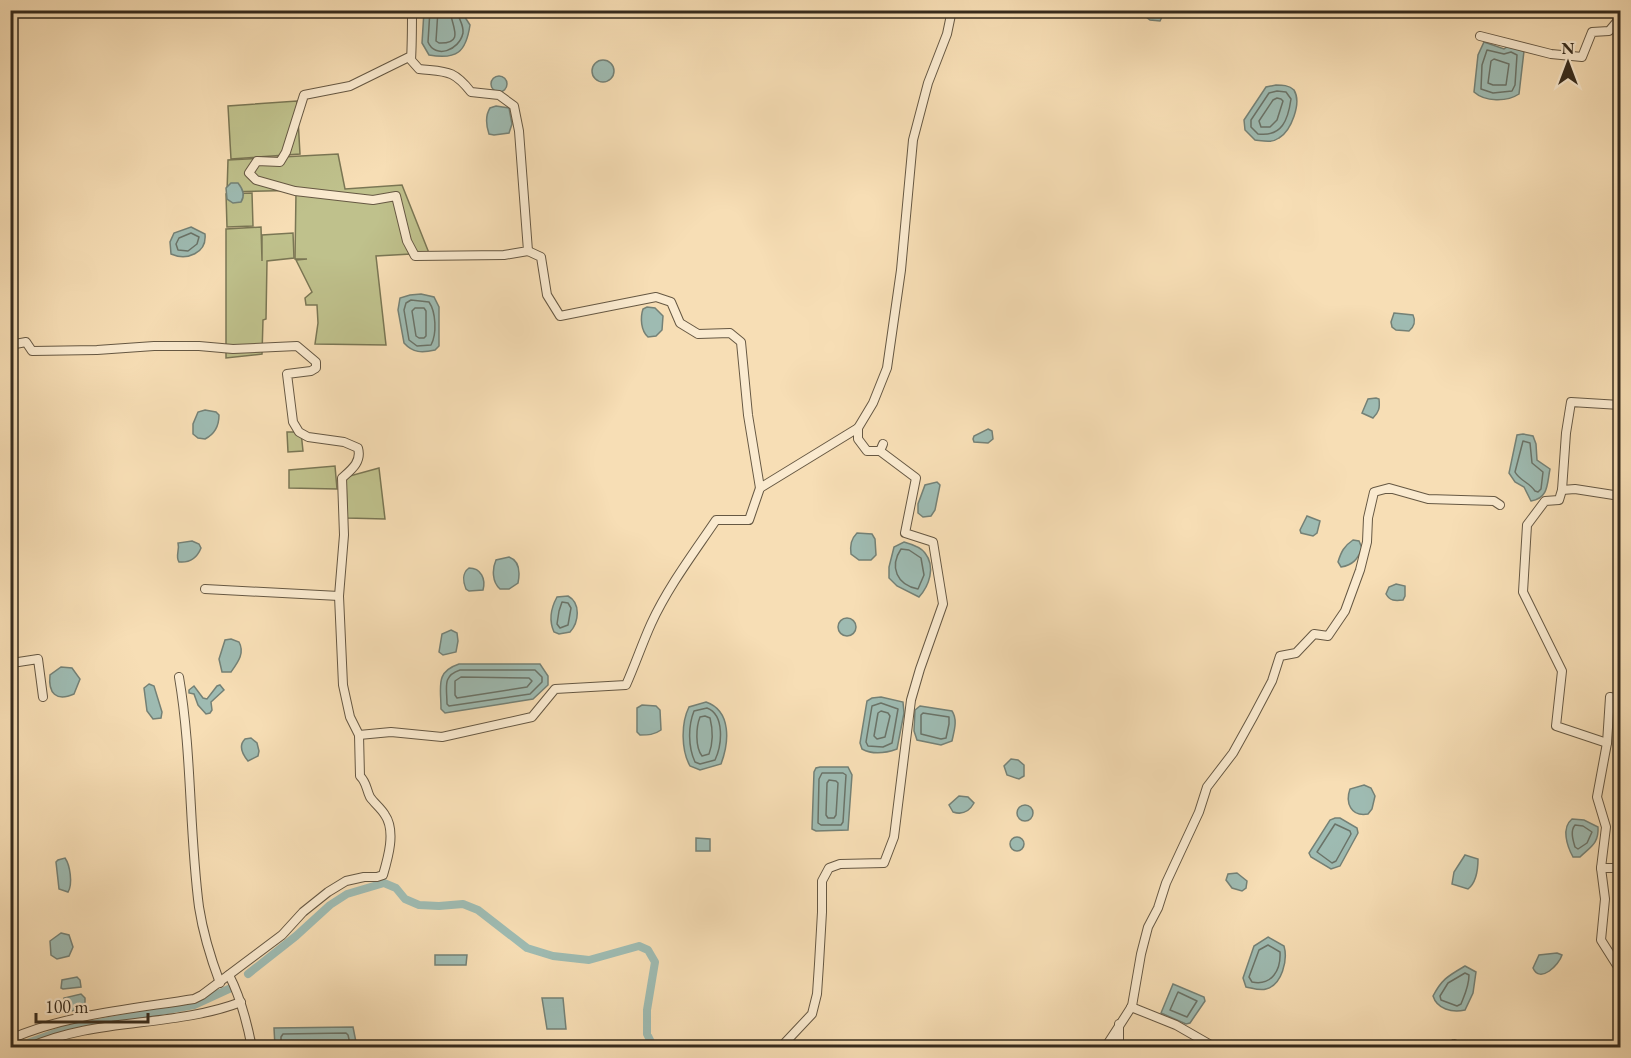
<svg xmlns="http://www.w3.org/2000/svg" width="1631" height="1058" font-family="'EB Garamond',serif">
<rect width="100%" height="100%" fill="#f7deb5"/>
<filter id="stains"><feTurbulence type="fractalNoise" baseFrequency=".00333" numOctaves="4"/><feColorMatrix values="0 0 0 0 .2 0 0 0 0 .09 0 0 0 0 .02 0 0 0 .5 -.17"/></filter>
<radialGradient id="worn" r=".72"><stop offset=".6" stop-color="#630" stop-opacity="0"/><stop offset="1" stop-color="#630" stop-opacity=".3"/></radialGradient>
<g fill="#bfc18c" stroke="#7a7654" stroke-width="1.5">
<path d="M297,101L300,154L231,159L228,106Z"/>
<path d="M338,154L345,189L402,185L429,253L376,256L386,345L315,344L318,323L317,305H306L305,298L312,292L296,260L307,259H295L296,192L310,190L227,192L228,160Z"/>
<path d="M252,193L253,226L227,227L226,194Z"/>
<path d="M261,227L262,261V235L293,233L294,258L267,261L266,319L263,320L262,354L226,358V229Z"/>
<path d="M287,432H301L303,451L288,452Z"/>
<path d="M335,466L337,489L289,488V470Z"/>
<path d="M379,468L385,519L347,518L346,477Z"/>
</g>
<g fill="#9ebbb2" stroke="#748176" stroke-width="1.5">
<path d="M461,11L470,25C466,52 457,60 429,55L422,43L424,11Z"/>
<path d="M1147,11V10L1165,11L1160,21L1150,20L1146,17Z"/>
<path d="M1484,42L1504,49L1508,46L1524,51L1519,94C1507,102 1485,102 1474,92L1478,55Z"/>
<circle cx="603" cy="71" r="11"/>
<circle cx="499" cy="84" r="8"/>
<path d="M1276,85C1282,85 1289,85 1294,90C1302,103 1291,131 1279,138C1272,143 1264,141 1255,140L1245,130L1244,120L1266,87Z"/>
<path d="M496,106L509,108L512,124L509,133L494,135L489,134C486,125 485,116 490,108Z"/>
<path d="M231,183H238C243,189 245,196 241,202L233,203L227,199L226,188Z"/>
<path d="M191,227L205,234C207,253 187,261 171,254L170,242L174,233Z"/>
<path d="M421,294L434,297L439,307V346L435,350C422,353 413,353 404,343L398,310L400,298L410,295Z"/>
<path d="M647,307L655,308L663,316L662,330L656,336L648,337C641,331 640,318 643,309Z"/>
<path d="M1394,313L1413,315C1416,321 1414,327 1409,331L1396,330L1392,327L1391,322Z"/>
<path d="M1376,398L1379,399C1380,408 1379,412 1373,418L1362,413L1368,399Z"/>
<path d="M205,410L216,412L219,415C219,426 215,434 205,439L198,438L193,434V424L198,412Z"/>
<path d="M988,429L992,431L993,439L988,443L974,442L973,439L974,436Z"/>
<path d="M1523,434L1533,436L1536,444L1537,460L1550,469C1547,483 1549,498 1531,501L1524,487L1515,482L1509,473L1517,435Z"/>
<path d="M937,482L940,485L935,510L931,516L923,517L918,513V504L925,485Z"/>
<path d="M1307,516L1320,521L1317,533L1313,536L1301,533L1300,530Z"/>
<path d="M857,533L872,534L875,539L876,555L871,560H859L851,554C850,545 851,539 857,533Z"/>
<path d="M1353,540L1359,541L1362,548C1358,559 1353,565 1341,567L1338,562C1341,552 1344,546 1353,540Z"/>
<path d="M192,541L199,544L201,548C197,558 190,563 179,562C175,556 180,550 178,543Z"/>
<path d="M904,542C911,544 921,547 925,553C936,567 929,586 919,597L897,586L889,578V567L894,547Z"/>
<path d="M509,557C520,561 520,573 518,583L509,589H500C492,582 492,569 496,560Z"/>
<path d="M469,568C481,568 486,579 483,590L469,591L466,589C463,582 462,573 469,568Z"/>
<path d="M1396,584L1405,586V596L1403,600C1395,601 1390,601 1386,594L1389,587Z"/>
<path d="M568,596C581,603 579,622 570,632L559,634L554,632C549,621 551,608 557,597Z"/>
<circle cx="847" cy="627" r="9"/>
<path d="M451,630L457,633L458,641L456,652L443,655L439,652L442,634Z"/>
<path d="M231,639L239,642C245,653 238,662 231,672H222L219,659L225,640Z"/>
<path d="M459,664H540L548,676V685L533,699L445,713L441,709C441,686 435,672 459,664Z"/>
<path d="M61,667L72,668L80,679L74,694C56,702 48,693 50,675Z"/>
<path d="M149,684L154,686L162,712L161,718L153,719L147,711L144,688Z"/>
<path d="M220,685L224,690L211,702L212,710L210,713L206,714L198,705L194,694L189,693V690L194,686L203,698L207,699L217,686Z"/>
<path d="M881,697L903,702L904,713L897,749C886,753 873,755 862,749L860,743L867,701L872,698Z"/>
<path d="M706,702C732,711 729,743 721,764L700,770L690,766C681,750 681,723 689,707Z"/>
<path d="M642,705L656,706L660,710L661,730C654,735 648,735 640,735L637,732V708Z"/>
<path d="M920,706L952,711C958,720 954,731 952,741L941,745L917,740L914,731L915,710Z"/>
<path d="M251,738L257,743L259,751L258,756L248,761C243,755 238,746 245,739Z"/>
<path d="M1011,759L1018,760L1024,765V776L1019,779L1007,775L1004,766Z"/>
<path d="M820,767H848L852,775L848,830L816,831L812,829L814,772L816,768Z"/>
<path d="M1364,785L1371,788L1375,796L1372,809L1368,814C1351,817 1345,803 1350,789Z"/>
<path d="M959,796L968,797L974,803C969,812 962,815 953,812L949,805Z"/>
<circle cx="1025" cy="813" r="8"/>
<path d="M1335,818H1340L1357,828L1358,833L1340,866L1331,869L1311,857L1309,853L1330,820Z"/>
<path d="M1572,819L1584,820L1598,827C1599,844 1590,847 1580,857H1573C1567,846 1561,828 1572,819Z"/>
<circle cx="1017" cy="844" r="7"/>
<path d="M696,838L710,839V851H696Z"/>
<path d="M1465,855L1478,859C1478,869 1477,882 1468,889L1452,884L1454,872Z"/>
<path d="M65,858C70,865 73,884 68,892L59,889L56,862L58,860Z"/>
<path d="M1237,873L1247,881L1246,888L1242,891L1232,888L1226,880L1228,874Z"/>
<path d="M61,933L69,935L73,947L69,956L57,959L51,955L50,941Z"/>
<path d="M1268,937L1284,946C1288,960 1282,985 1266,989C1260,991 1252,988 1246,987L1243,978L1254,946Z"/>
<path d="M1557,953L1562,955C1559,965 1540,984 1533,968L1539,955Z"/>
<path d="M435,955H467L466,965H435Z"/>
<path d="M1465,966L1476,972L1473,993L1465,1010C1452,1013 1437,1009 1433,996C1442,979 1448,976 1465,966Z"/>
<path d="M77,977L80,980L81,987L63,989L61,988L62,980Z"/>
<path d="M1173,984L1204,997L1205,1001L1190,1023L1186,1024L1161,1013Z"/>
<path d="M81,994L85,998V1009L63,1012L64,998Z"/>
<path d="M542,998H563L566,1029H547Z"/>
<path d="M353,1027L357,1047H275L274,1028Z"/>
</g>
<g fill="none" stroke-linecap="round" stroke-linejoin="round">
<g stroke="#6a7368" stroke-width="1.5">
<path d="M430,10L428,42C435,59 459,51 463,33C464,24 458,19 457,10"/>
<path d="M438,10L436,41L439,43C466,44 451,25 450,10"/>
<path d="M1487,50L1504,54L1511,52L1517,55L1515,85L1512,91L1493,93L1481,89L1482,65Z"/>
<path d="M1494,59L1509,64L1506,85H1493L1488,83L1491,61Z"/>
<path d="M1277,91L1286,92L1291,99C1288,120 1282,137 1258,134L1251,127V120L1269,93Z"/>
<path d="M1277,98L1281,99L1283,101L1277,120L1270,127H1261L1259,121L1273,100Z"/>
<path d="M191,233L199,237L197,244L188,251L178,250L176,244L179,238Z"/>
<path d="M411,300L429,302C436,312 437,334 431,345L417,346L409,340L404,310L406,303Z"/>
<path d="M415,308H424L426,311V336L424,338H419L416,336L412,311Z"/>
<path d="M1523,441L1530,443L1532,463L1543,472L1541,489L1538,492L1535,491C1529,482 1520,481 1515,472Z"/>
<path d="M901,549L909,550L921,558L924,575L918,589C897,585 889,567 901,549Z"/>
<path d="M562,602L568,603L571,608L568,625L560,628L557,624L559,611Z"/>
<path d="M460,670H535L542,677V682L530,694L449,706L447,704C447,687 442,676 460,670Z"/>
<path d="M461,677L529,678L532,681L527,687L457,698L455,695V681Z"/>
<path d="M881,703L898,709L892,743L883,747L868,746L866,742L872,706Z"/>
<path d="M707,708C725,715 722,745 715,760L700,764L695,762C688,747 688,726 694,711Z"/>
<path d="M881,711L888,713L890,716L885,737L877,739L874,736L878,713Z"/>
<path d="M923,713L949,717V724L946,738L941,739L921,734V715Z"/>
<path d="M705,716L710,718C713,730 713,743 709,754L702,756C695,747 696,727 700,717Z"/>
<path d="M822,773H843L846,775L843,822L841,825H821L818,823L819,779Z"/>
<path d="M829,780L836,781L838,783L836,815L834,818H828L826,815L827,783Z"/>
<path d="M1335,824L1350,831L1351,834L1336,861L1332,863L1317,852Z"/>
<path d="M1575,825L1583,826L1592,832L1587,843L1578,849L1575,847C1573,840 1570,831 1575,825Z"/>
<path d="M1268,945L1280,952C1281,970 1272,986 1252,982L1249,977L1259,950Z"/>
<path d="M1465,973L1469,975C1469,986 1465,994 1461,1004L1457,1006L1441,1000L1440,996L1448,983Z"/>
<path d="M1178,992L1197,1001L1187,1017L1170,1010Z"/>
<path d="M281,1048V1037L283,1034L346,1033L348,1035L351,1048"/>
<path d="M289,1048L292,1042L339,1041L342,1043L343,1048"/>
</g>
<g stroke="#9ebbb2" stroke-width="8">
<path d="M248,974L296,936L330,905L347,894L384,883L396,888L405,899L419,905L439,906L463,904L478,910L527,948L553,956L589,960L639,946L648,950L655,962L647,1010V1034L654,1048"/>
<path d="M14,1048L66,1029L194,1005L231,988"/>
</g>
<g stroke="#665843" stroke-width="10">
<g id="street">
<path d="M1480,36L1551,54L1582,57L1592,32L1609,31L1620,18"/>
<path d="M411,56L350,86L304,95L286,152L280,162L257,161L249,173L256,180L295,191L373,200L396,196L407,241L415,256L504,255L528,251L519,131L514,106L499,95L471,92C453,69 446,72 419,69L411,60C412,44 412,27 412,10"/>
<path d="M528,251L541,257L547,295L560,316L656,297L671,302L680,323L698,334L730,333L741,342L748,415L760,488"/>
<path d="M10,345L26,342L32,351L97,350L154,346H199L233,349L297,346L316,362V368L311,371L287,374L293,422L299,432L308,437L344,442L358,448C362,462 351,470 342,478L344,535L339,596L343,685L350,717L359,735L360,776C367,783 366,789 370,797C374,803 381,808 385,815C396,831 388,858 383,875L377,877H364L346,881L328,892L303,912L282,935L202,995L194,999C132,1009 68,1014 10,1039"/>
<path d="M858,428V439L867,451H880L883,444"/>
<path d="M1562,490L1575,489L1620,496"/>
<path d="M205,589L339,596"/>
<path d="M10,656L12,663L38,659L43,697"/>
<path d="M179,677C192,753 189,831 199,907C203,933 211,959 220,983"/>
<path d="M1620,699L1610,697L1607,743L1597,797L1606,827L1601,868L1605,899L1601,940L1620,970"/>
<path d="M359,735L391,732L442,737L532,717L555,689L626,685C635,665 642,644 651,624C668,587 693,554 716,520H749L760,488L858,428L873,403L887,368L901,270L913,140L928,83L947,34L952,10"/>
<path d="M1607,743L1556,726L1562,671L1523,592L1527,525L1545,501L1559,500L1562,490L1566,433L1571,402L1620,405"/>
<path d="M1601,868H1620"/>
<path d="M229,975C241,998 247,1022 252,1048"/>
<path d="M1131,1007L1176,1025L1216,1048"/>
<path d="M28,1048C95,1017 173,1028 241,1002"/>
<path d="M780,1048L812,1014L817,994L819,964L822,912V881L829,868L840,864L884,863L894,837L911,700L920,669L943,604L933,542L905,533L916,478L880,451"/>
<path d="M1105,1048L1132,1006L1141,954L1148,927L1158,908L1166,883L1199,812L1207,787L1233,753L1253,717L1272,681L1280,656L1296,653L1314,634L1328,636L1345,611L1360,570L1367,542L1368,518L1374,492L1389,488L1428,499L1494,501L1500,505"/>
<path d="M1119,1048V1024"/>
<path d="M1247,1048H1248"/>
<path d="M1452,1048L1454,1044L1459,1048"/>
</g>
</g>
<use href="#street" stroke="#faeacf" stroke-width="8"/>
</g>
<rect width="1631" height="1058" fill="none" stroke="#f7deb5" stroke-width="36"/>
<rect x="12" y="12" width="1607" height="1034" fill="none" stroke="#362b1d" stroke-width="3"/>
<rect x="18" y="18" width="1595" height="1022" fill="none" stroke="#362b1d" stroke-width="1.5"/>
<g transform="translate(1568 63)" stroke="#faeacf" stroke-width="4.5" paint-order="stroke">
<path d="M0-4.5L10 22L0 15L-10 22Z" fill="#362b1d"/>
<text y="-9" font-size="16" font-weight="bold" text-anchor="middle" fill="#362b1d">N</text>
</g>
<path d="M36 1013v9h112v-9" fill="none" stroke="#362b1d" stroke-width="3"/>
<text x="45" y="1013" font-size="18" fill="#362b1d" stroke="#faeacf" stroke-width="4.5" paint-order="stroke">100 m</text>
<rect width="100%" height="100%" filter="url(#stains)"/>
<rect width="100%" height="100%" fill="url(#worn)"/>
</svg>
